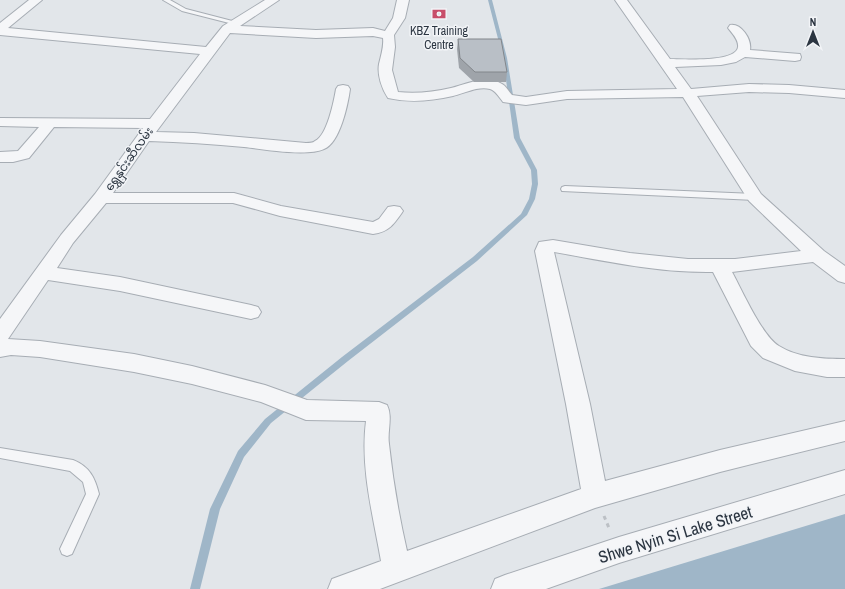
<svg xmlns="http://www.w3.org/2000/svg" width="845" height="589" font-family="'Archivo Narrow','Noto Sans Myanmar',sans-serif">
<rect width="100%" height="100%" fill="#e2e6ea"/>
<path fill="#9fb6c8" d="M845,514V589H599Z"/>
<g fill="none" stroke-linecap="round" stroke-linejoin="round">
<path fill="#9fb6c8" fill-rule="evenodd" d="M488,0H492L507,58L520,138L537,170L538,184L535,199L527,215L477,261L348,361L271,423L244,457L220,509L200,589H190L210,509L238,451L265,419L342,357L473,257L521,214L529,199L532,184L531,170L514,138L503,58Z"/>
<g stroke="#a7adb4" stroke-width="2">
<g id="lane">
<path d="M163,0H170L186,9L240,23L237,25L182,11Z"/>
<path d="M565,186L755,194L759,197L755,200L562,191L561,189L562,187Z"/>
<path d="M0,448L73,460C90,467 95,478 99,494L72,554L67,556L62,554L60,549L86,494L83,482L70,471L0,458Z"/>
</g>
</g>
<g stroke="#a7adb4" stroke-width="2">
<g id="street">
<path d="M29,0H42L8,28L206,47L223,26L265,0H279L240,26L316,30L373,28L385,31L393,18L397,0H409L405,18L394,35L395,47L392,70L398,92C415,94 434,92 451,88C467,84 486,74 502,84C506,86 509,92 512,95L526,97L567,91L677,89L615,0H627L670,59C682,59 736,63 738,47C739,40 732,33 728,28L730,25C741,23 752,39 750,50L800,54L801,57L800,60L795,61L745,57L736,62L721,65L675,67L691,89L749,84L789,85L845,90V98L789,93L749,92L697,96L761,194L824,251L845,266V283L838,281L813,262L732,272C742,290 762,336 779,346C798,358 824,359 845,359V377H827L795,371L763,358L751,346L713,272C659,273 606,261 554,252L590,404L605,481L720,450L845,421V441L720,472L595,508L380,589H328L332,579L381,561C373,515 360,468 366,421L306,420L261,402L192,384L134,372L40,357L11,355L0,357V319L61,235L95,194L143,128L54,127L29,158L13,162H0V152L18,151L39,127L0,126V118L150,119L200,54L0,35V23ZM230,33L316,38L373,36L383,38C384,47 381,55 379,64C377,75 382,89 388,98C410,103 431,101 453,96C465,93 478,86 490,89C495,90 500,98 503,102L526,105L567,99L683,97L749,201L801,251L735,259H688L630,253L553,240L539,242L535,251L566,404L581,489L407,551C399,516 393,481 389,444C387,431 393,417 387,405L379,402L307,400L265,385L192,366L134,354L40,341L8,339L48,280L120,291L251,319L258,317L261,312L258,307L251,305L120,277L57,268L73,243L106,203H233L280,216L373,234C389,232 394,224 403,211L400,207L394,206L388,207L379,219L373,222L281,206L234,193H113L149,141C181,142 213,144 244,147C264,149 306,157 324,149C340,143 348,104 350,89L348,86L343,85L338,86L336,89C334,101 327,136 315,141C313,143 309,143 306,143L194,133L156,132Z"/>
<path d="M845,470V494L619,563L546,589H491L495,579L505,575L619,537Z"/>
</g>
</g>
<path stroke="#bcc0c5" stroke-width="3" stroke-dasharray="4 4" stroke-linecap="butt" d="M604,516L609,528"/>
<use href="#lane" fill="#f5f6f8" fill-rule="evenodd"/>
<use href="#street" fill="#f5f6f8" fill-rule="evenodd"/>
</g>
<path fill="#9fa4aa" d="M458,39L507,72L506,82H474L459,68L457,49Z"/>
<path fill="#b9bfc6" stroke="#82868b" d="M458,39H501L507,72H475L460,58Z"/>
<defs>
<g id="bank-bare" transform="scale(1.08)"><path d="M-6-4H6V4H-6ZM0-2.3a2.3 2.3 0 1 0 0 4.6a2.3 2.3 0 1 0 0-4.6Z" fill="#c84e6a" stroke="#f2f4f7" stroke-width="2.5" paint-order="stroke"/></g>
</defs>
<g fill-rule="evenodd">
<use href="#bank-bare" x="439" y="14"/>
</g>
<g text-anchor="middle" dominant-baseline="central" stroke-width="3" stroke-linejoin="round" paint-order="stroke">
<g font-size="12" fill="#2b3541" stroke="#f2f4f7">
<text x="439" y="31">KBZ Training<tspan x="439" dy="14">Centre</tspan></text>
</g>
<g font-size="12" fill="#2b3541" stroke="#f2f4f7">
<text transform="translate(129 159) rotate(-55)">ရွှေနှင်းဆီလမ်း</text>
</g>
<g font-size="17" fill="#2b3541" stroke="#f2f4f7">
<text transform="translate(675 534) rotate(-17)">Shwe Nyin Si Lake Street</text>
</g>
</g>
<g transform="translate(813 32)" stroke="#f2f4f7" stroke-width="3" paint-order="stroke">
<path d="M0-3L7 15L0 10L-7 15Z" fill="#2b3541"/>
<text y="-6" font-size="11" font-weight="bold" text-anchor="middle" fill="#2b3541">N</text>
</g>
</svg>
